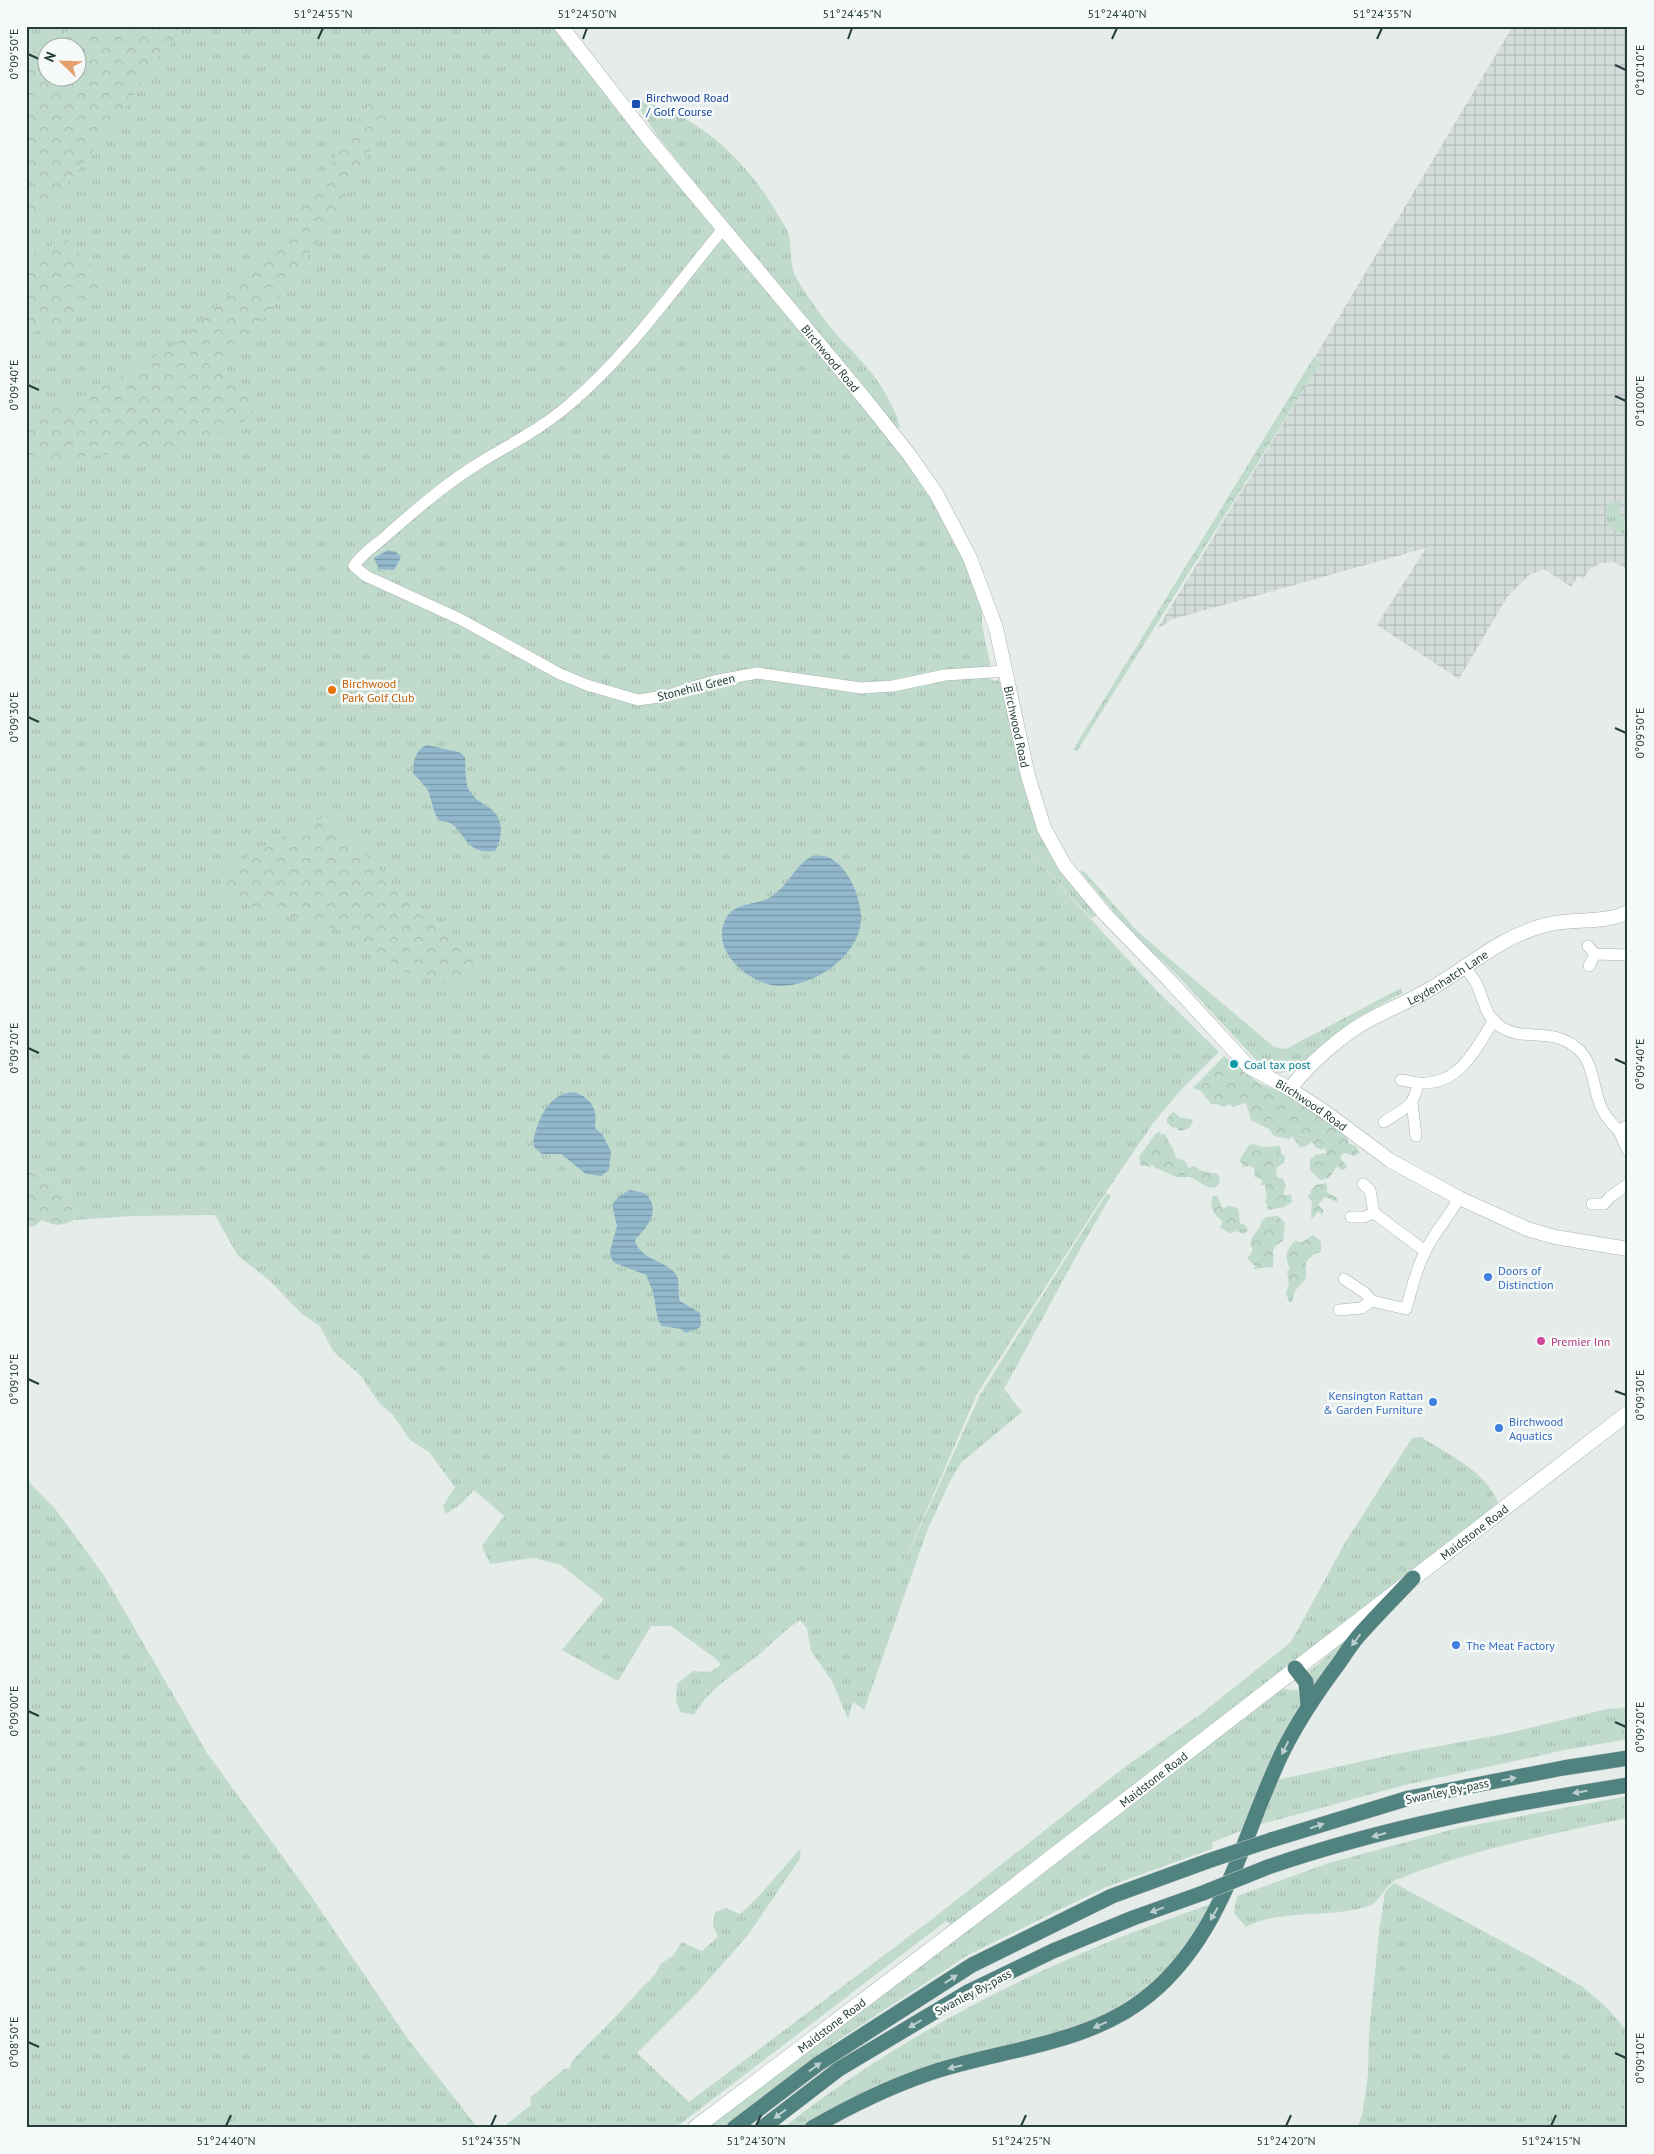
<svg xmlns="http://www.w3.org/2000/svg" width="1654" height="2154" font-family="'PT Sans',sans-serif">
<defs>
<pattern id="industrial-grid" width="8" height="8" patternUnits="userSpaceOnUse" patternTransform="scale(1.25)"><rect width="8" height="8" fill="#d3dcda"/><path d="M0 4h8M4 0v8" fill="none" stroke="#b5bebc"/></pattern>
<pattern id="grass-tufts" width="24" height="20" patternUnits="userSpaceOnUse" patternTransform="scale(1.25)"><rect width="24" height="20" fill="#c0dbcc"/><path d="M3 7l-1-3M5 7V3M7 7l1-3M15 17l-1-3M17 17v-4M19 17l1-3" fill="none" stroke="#a5bdb0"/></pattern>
<pattern id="forest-crowns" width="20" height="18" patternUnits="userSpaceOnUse" patternTransform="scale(1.25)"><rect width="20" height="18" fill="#c0dbcc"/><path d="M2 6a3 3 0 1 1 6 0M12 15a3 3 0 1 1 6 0" fill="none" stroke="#a5bdb0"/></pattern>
<pattern id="water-rules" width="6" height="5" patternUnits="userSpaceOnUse" patternTransform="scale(1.25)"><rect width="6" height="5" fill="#92b8cc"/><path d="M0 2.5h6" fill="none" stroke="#7797a7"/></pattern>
</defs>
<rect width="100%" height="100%" fill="#e5ecea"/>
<path fill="url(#industrial-grid)" d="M1513,26H1628V569L1614,562L1601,563L1591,568L1583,579L1578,576L1571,587L1544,569L1529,575L1507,597L1459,679L1377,625L1426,548L1173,619L1157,629L1321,362L1315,357Z"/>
<g fill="url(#grass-tufts)" fill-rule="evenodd">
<path d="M26,26H560L641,137L715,230L809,331L910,457L982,587V625L991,668L978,673L994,681L999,680L1043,839L1058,867L1097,916L1091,918L1019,841L1154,988L1219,1052L1181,1090L1154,1122L1106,1192L977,1394L901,1569L980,1395L1107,1193L1111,1196C1073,1259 1040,1324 1004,1389L1022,1412L962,1462L950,1481L927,1531L864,1710L853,1702L848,1719L832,1681L811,1651L807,1628L800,1620C786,1629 774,1641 762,1652C738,1672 710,1687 694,1715L680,1712L676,1701L677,1684L693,1671L710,1672L721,1665L715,1658L671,1626H651L618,1681L562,1650L604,1599L561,1565L534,1558L490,1564L482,1546L504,1516L474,1490L462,1503L446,1514L443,1506L455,1487L429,1452L410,1440L393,1415L380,1404L361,1376L333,1351L320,1326L302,1314L269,1280L238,1256L215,1215L131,1216L74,1220L69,1192L26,1167ZM48,48H78V78H48Z"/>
<path d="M634,100C694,109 750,164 778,215C781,221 787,228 789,235C792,248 789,267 797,279C808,298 829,327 844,343C868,366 891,394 900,427L895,430L658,137Z"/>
<path d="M1622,500L1619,514L1628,521V533L1621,534C1607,529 1602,517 1608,504Z"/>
<path d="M1079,870L1086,873L1138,932L1274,1047L1286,1049L1401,988L1402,993L1360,1016L1296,1068L1281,1073L1272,1072L1259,1063L1178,976L1128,929Z"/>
<path d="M1421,1437C1449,1455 1486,1471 1498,1503L951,1925L946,1921L675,2128H502L531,2105L530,2098L564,2069L570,2068L571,2062C594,2038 617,2016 639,1991C649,1980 655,1978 660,1964L673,1956L682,1942L702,1951L718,1937L713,1925L715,1912L726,1908L740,1914L758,1897L799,1850L801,1852L799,1860L748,1935L697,1993L637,2053L689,2102L940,1913L1126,1766L1201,1714L1291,1642L1346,1541L1412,1438Z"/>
<path d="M26,1479L56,1510L103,1574L207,1753L304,1886L408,2039L478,2128H26Z"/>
<path d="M1352,1635L1317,1689L1305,1675Z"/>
<path d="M1282,1689L1297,1690L1300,1694L1301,1702L1243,1830L1213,1842L1212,1849L1106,1887L968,1955L834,2043L722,2128H706L996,1910Z"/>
<path d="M1628,1708V1739L1560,1751L1405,1785L1258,1825L1277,1780L1391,1755L1509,1733L1607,1709Z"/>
<path d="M1628,1796V1818C1550,1834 1470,1850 1396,1880C1385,1885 1380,1902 1369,1906C1330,1919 1282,1908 1246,1927L1234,1913L1237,1896L1329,1863L1458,1828Z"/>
<path d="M1394,1883L1533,1958L1583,1987L1605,2006L1628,2032V2128H1357L1362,2115L1368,2075L1369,2034L1379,1932L1385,1892Z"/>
<path d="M1212,1904L1178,1957L1142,1991L1101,2017L827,2111L800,2128H783C911,2027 1058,1955 1212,1904Z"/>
</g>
<g fill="url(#forest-crowns)" fill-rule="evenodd">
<path d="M76,26H186L160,55L116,122L69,182L36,217L26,221V120L31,114L26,81V55ZM48,48H78V78H48Z"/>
<path d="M387,101L391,112L334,218L272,308L230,351L221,372L241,393L251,398L254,416L221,432L166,447L26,465V419L79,399L172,347L216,307L280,243L369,104Z"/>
<path d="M66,238L107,283L57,326L26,334V257Z"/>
<path d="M1314,357L1321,362L1077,751L1073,750Z"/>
<path d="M328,816L415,906L481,966L459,987L406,972L350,933L250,906L218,891L225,870L293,830Z"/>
<path d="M1224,1056L1259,1083L1289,1095L1338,1127L1348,1139V1143L1356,1146L1359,1153L1354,1156L1345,1153L1342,1154L1340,1158L1347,1166L1345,1169L1341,1170L1337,1166L1329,1178L1320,1180L1310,1170V1160L1315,1155L1327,1153L1324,1147L1322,1150L1315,1147L1312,1142L1304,1147H1300L1292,1136L1289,1139L1274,1136L1269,1129L1251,1120L1246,1103L1233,1107L1230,1104L1223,1107L1217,1104H1211L1201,1091L1193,1088Z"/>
<path d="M1173,1111L1179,1117L1193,1120C1191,1128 1187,1130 1179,1131L1176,1127L1173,1128L1167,1123V1119Z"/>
<path d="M1160,1132L1161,1135L1165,1134C1169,1143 1174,1148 1176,1158C1183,1160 1186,1160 1188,1168L1194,1166L1202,1171L1218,1174L1220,1182L1214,1188L1208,1187L1190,1177H1176L1154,1167L1152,1164L1149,1168L1148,1166H1141L1139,1157L1156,1133Z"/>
<path d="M1253,1144L1263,1147L1280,1146L1281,1153L1285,1157L1284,1163L1277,1167L1276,1175L1278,1178H1283L1286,1186L1283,1195H1291L1292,1202L1284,1207L1268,1210L1265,1200L1267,1199L1265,1185H1261L1262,1180L1255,1177L1254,1168L1251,1166L1242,1167V1163L1239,1161L1249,1145Z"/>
<path d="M26,1167L69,1192L74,1220C60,1226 57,1227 42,1220L35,1226H26Z"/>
<path d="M1327,1183V1192L1337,1198L1338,1202L1325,1197L1318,1205L1324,1211L1322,1214L1317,1212L1314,1217L1311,1218L1312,1202L1308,1196L1311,1193L1310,1191L1316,1185Z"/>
<path d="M1213,1196H1217L1223,1209L1228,1206L1238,1208L1240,1223L1245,1225L1248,1229L1245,1234L1235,1231L1231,1234L1220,1227L1223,1222C1213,1213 1209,1209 1213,1196Z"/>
<path d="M1278,1216L1285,1223L1283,1241C1269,1247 1274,1256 1273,1267L1254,1269L1255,1266L1247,1258L1251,1254L1253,1249L1250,1245L1252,1237L1260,1227L1261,1222L1266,1217Z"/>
<path d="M1313,1235L1321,1242V1252L1314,1254L1306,1262V1278L1295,1291L1292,1302H1289L1286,1293L1289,1284L1287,1271L1290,1268C1284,1258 1286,1249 1295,1241L1302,1242Z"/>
</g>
<g fill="url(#water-rules)">
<path d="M388,550L396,552L401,557L394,570L379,569L374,558Z"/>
<path d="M427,745L459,752L465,757C466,769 464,781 470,792C475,800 483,803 491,809C504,819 503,838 495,851C460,856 465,820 440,821L435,814L428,790L413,773C413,761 416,749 427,745Z"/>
<path d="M812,856C818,856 824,855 830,858C851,869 865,906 860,928C852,960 814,985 782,986C751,987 705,948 728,915C738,902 759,905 772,896C789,885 794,866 812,856Z"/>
<path d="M574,1092C592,1098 598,1110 595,1128L602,1134L611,1151L609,1170L601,1176L586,1174L561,1154H542L535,1148L533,1142C538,1120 547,1094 574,1092Z"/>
<path d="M630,1190L645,1193C662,1210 648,1226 635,1240C639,1259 664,1260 675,1273C681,1280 677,1293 680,1301L700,1313L701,1325L699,1328L686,1333L681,1329L662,1326L658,1320L653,1292L646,1275L615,1263L611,1258L610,1251L617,1226L612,1205L618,1197Z"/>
</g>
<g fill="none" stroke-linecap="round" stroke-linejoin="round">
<g stroke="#a8b4b2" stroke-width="12">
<g id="minor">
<path d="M723,229C674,288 630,353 571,403C543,428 508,445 476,465C444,485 415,510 387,535C376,545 362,553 354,566L366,576L460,619L560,674L587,685L638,700L665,696L714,681L757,673L861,688L893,686L945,675L1007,671"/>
<path d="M1588,946L1595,954L1628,955"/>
<path d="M1463,966C1468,972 1474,978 1477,985C1484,1000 1485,1017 1501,1027C1525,1043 1552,1025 1579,1050C1594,1064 1593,1089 1601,1107C1605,1116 1612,1124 1619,1131L1628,1125"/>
<path d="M1589,966L1595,954"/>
<path d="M1401,1080C1407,1081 1412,1082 1417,1083C1460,1086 1474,1051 1494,1020"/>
<path d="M1412,1103L1416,1136"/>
<path d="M1384,1122C1404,1108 1414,1108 1418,1083"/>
<path d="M1619,1131L1628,1151"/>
<path d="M1363,1184L1370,1190L1374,1213"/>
<path d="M1592,1204H1604L1610,1197L1628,1184"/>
<path d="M1351,1217H1364L1374,1213L1425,1251"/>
<path d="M1344,1279L1365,1293L1372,1301"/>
<path d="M1339,1310L1361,1308L1372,1301L1406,1309C1412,1289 1416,1268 1426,1250C1435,1231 1449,1217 1459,1198"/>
</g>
</g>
<g stroke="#a8b4b2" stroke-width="15">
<g id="tertiary">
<path id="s1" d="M561,26L648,138L865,399L911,457L937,495L970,558L996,628L1028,776L1044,828L1065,866L1104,913L1169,980L1249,1067L1290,1089L1325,1112L1391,1161L1459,1198L1527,1229L1555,1237L1628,1249"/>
<path id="s2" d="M1290,1089C1308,1064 1342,1035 1369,1020C1393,1007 1420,997 1443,981C1477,960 1503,937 1542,926C1569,917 1602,925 1628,912"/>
</g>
</g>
<g stroke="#a4b7b4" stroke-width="16">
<g id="secondary">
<path id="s3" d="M695,2128L992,1903L1628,1413"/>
</g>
</g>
<g stroke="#c2c9c8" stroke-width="16">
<g id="trunk">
<path d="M1295,1668L1306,1682L1308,1705"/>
<path d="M1271,1840L1409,1798L1563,1768L1628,1758"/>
<path d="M1268,1867C1384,1827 1507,1804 1628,1785"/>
<path d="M734,2128L818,2064L972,1965L1112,1896L1208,1861"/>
<path d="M762,2128L839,2069L968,1992L1053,1951L1133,1918L1203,1893"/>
<path d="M812,2128C850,2106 889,2087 930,2073C1001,2049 1089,2045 1149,1995C1225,1933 1242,1835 1283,1751C1299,1719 1318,1691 1339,1663C1346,1653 1353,1641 1362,1632C1378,1614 1396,1596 1413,1578"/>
</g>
</g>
<use href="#minor" stroke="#fff" stroke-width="11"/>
<use href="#tertiary" stroke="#fff" stroke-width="14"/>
<use href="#secondary" stroke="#fff" stroke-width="15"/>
<use href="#trunk" stroke="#508280" stroke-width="15"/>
<g stroke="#c2c9c8" stroke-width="16" stroke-linecap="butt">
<g id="trunk-bridge">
<path d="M1208,1861L1271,1840"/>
<path d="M1203,1893L1268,1867"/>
</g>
</g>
<use href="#trunk-bridge" stroke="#508280" stroke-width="15"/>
</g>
<defs><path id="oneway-solid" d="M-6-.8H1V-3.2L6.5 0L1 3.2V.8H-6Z" transform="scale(1.25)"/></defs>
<g fill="#bbcfce">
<use href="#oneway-solid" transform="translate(1356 1640) rotate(127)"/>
<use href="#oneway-solid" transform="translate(1285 1748) rotate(117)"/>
<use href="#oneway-solid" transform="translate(1509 1779) rotate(-11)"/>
<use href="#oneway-solid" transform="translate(1580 1792) rotate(171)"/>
<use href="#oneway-solid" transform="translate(1317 1826) rotate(-17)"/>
<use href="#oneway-solid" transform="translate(1379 1835) rotate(165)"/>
<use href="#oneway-solid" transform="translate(1157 1910) rotate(160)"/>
<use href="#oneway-solid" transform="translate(1214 1914) rotate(120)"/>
<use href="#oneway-solid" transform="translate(951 1979) rotate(-33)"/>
<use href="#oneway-solid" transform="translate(915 2024) rotate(149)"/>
<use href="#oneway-solid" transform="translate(1100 2025) rotate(156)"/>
<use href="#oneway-solid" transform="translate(815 2067) rotate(-36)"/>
<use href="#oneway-solid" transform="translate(955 2067) rotate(166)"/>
<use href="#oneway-solid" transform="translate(780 2114) rotate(143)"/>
</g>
<path fill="none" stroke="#253d3b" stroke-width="2" d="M318,39L323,28M583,39L587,28M848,39L852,28M1112,39L1117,28M1377,39L1382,28M28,54L39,59M1615,65L1626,70M28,385L39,390M1615,396L1626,401M28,717L39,722M1615,728L1626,733M28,1048L39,1053M1615,1059L1626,1064M28,1379L39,1384M1615,1391L1626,1395M28,1711L39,1716M1615,1722L1626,1727M28,2042L39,2047M1615,2053L1626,2058M226,2126L231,2115M491,2126L496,2115M756,2126L761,2115M1021,2126L1026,2115M1286,2126L1291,2115M1551,2126L1556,2115"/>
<rect fill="#1a4fb4" stroke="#f5f9f8" stroke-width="2" x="631" y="99" width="10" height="10" rx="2.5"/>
<circle fill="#e8710a" stroke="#f5f9f8" stroke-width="2" cx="332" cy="690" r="5"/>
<circle fill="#0f9aa8" stroke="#f5f9f8" stroke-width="2" cx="1234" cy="1064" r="5"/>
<g fill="#3f7fe0" stroke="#f5f9f8" stroke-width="2">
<circle cx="1488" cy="1277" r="5"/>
<circle cx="1433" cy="1402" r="5"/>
<circle cx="1499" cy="1428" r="5"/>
<circle cx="1456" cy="1645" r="5"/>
</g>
<circle fill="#d1479c" stroke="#f5f9f8" stroke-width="2" cx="1541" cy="1341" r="5"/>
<g text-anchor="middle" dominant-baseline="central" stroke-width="5" stroke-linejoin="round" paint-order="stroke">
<g font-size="12" fill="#164399" stroke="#f5f9f8" text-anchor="start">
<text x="646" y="97">Birchwood Road<tspan x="646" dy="14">/ Golf Course</tspan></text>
</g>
<g font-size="12" fill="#253d3b" stroke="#f5f9f8">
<text stroke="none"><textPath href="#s1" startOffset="428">Birchwood Road</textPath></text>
<text transform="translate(696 687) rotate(-14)">Stonehill Green</text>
<text stroke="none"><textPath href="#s1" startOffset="848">Birchwood Road</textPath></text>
<text stroke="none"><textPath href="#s2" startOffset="195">Leydenhatch Lane</textPath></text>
<text stroke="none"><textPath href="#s1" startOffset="1342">Birchwood Road</textPath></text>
<text stroke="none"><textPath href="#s3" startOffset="981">Maidstone Road</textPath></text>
<text stroke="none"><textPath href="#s3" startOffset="576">Maidstone Road</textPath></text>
<text transform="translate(1447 1791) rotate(-12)">Swanley By-pass</text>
<text transform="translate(973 1992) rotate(-28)">Swanley By-pass</text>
<text stroke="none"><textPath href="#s3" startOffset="171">Maidstone Road</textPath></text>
</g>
<g font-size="12" fill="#c56008" stroke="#f5f9f8" text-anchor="start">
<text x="342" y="683">Birchwood<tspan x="342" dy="14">Park Golf Club</tspan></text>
</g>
<g font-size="12" fill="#0d838f" stroke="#f5f9f8" text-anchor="start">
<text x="1244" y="1064">Coal tax post</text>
</g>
<g font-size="12" fill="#366cbe" stroke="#f5f9f8" text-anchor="start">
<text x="1498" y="1270">Doors of<tspan x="1498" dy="14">Distinction</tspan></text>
<text x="1423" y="1395" text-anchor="end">Kensington Rattan<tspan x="1423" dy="14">&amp; Garden Furniture</tspan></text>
<text x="1509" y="1421">Birchwood<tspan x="1509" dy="14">Aquatics</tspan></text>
<text x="1466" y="1645">The Meat Factory</text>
</g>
<g font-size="12" fill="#b23c85" stroke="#f5f9f8" text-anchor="start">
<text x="1551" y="1341">Premier Inn</text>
</g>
</g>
<rect width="1654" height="2154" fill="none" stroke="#f5f9f8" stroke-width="55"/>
<g transform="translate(62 62) rotate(293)"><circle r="24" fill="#f5f9f8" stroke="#a2aeac"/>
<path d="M0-4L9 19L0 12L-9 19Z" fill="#e59f6a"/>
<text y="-8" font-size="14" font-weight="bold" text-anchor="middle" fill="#253d3b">N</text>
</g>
<rect x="28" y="28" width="1598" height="2098" fill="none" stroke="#253d3b" stroke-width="2"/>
<g font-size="12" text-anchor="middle" fill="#253d3b">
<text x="323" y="18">51°24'55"N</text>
<text x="587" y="18">51°24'50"N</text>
<text x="852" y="18">51°24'45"N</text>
<text x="1117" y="18">51°24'40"N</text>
<text x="1382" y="18">51°24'35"N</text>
<text transform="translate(14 54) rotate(-90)" y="4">0°09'50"E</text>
<text transform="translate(1640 70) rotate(-90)" y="4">0°10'10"E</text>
<text transform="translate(14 385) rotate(-90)" y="4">0°09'40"E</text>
<text transform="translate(1640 401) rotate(-90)" y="4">0°10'00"E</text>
<text transform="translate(14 717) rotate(-90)" y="4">0°09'30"E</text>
<text transform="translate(1640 733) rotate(-90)" y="4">0°09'50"E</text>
<text transform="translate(14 1048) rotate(-90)" y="4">0°09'20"E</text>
<text transform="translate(1640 1064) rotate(-90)" y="4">0°09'40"E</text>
<text transform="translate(14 1379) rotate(-90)" y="4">0°09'10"E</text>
<text transform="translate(1640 1395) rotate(-90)" y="4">0°09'30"E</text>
<text transform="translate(14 1711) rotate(-90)" y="4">0°09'00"E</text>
<text transform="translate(1640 1727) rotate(-90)" y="4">0°09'20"E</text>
<text transform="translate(14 2042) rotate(-90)" y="4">0°08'50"E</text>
<text transform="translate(1640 2058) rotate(-90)" y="4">0°09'10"E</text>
<text x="226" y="2145">51°24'40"N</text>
<text x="491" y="2145">51°24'35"N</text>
<text x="756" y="2145">51°24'30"N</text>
<text x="1021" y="2145">51°24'25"N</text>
<text x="1286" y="2145">51°24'20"N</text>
<text x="1551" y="2145">51°24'15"N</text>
</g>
</svg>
